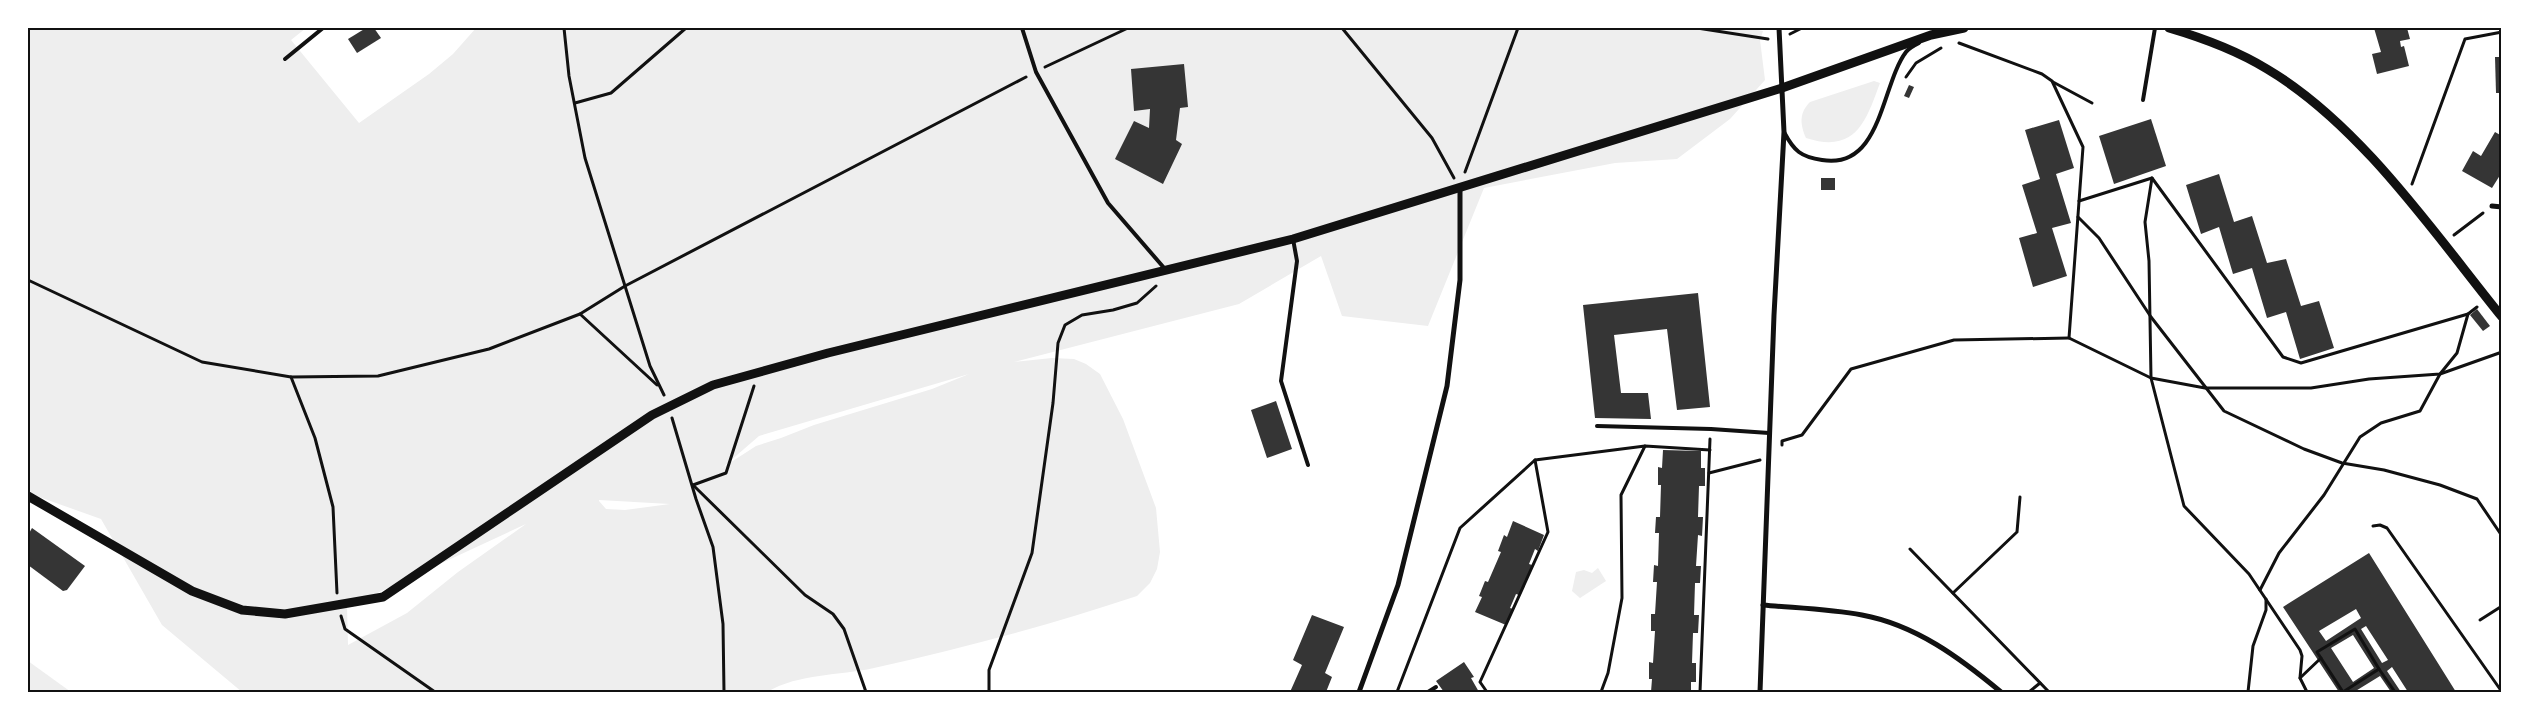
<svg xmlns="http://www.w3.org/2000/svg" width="2529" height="720" font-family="Commissioner,sans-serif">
<rect width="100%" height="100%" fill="#fff"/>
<g fill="#eee" fill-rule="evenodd">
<path d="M28,28H306L291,40L359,123L429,74L453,54L476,28H1748L1763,31L1760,40L1765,80L1730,119L1677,159L1615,163L1484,188L1428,326L1342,316L1321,256L1239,304L1014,362L1052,358L1074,359L1086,364L1100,374L1123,419L1156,508L1160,552L1157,569L1150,583L1137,596C1050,625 963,648 874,668C838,676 800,673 767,692H242L162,625L101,519L28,493ZM969,374L932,389L814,425L781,438L756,446L722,468L759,436ZM599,501V500L670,504L625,510L606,509ZM526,524L458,572L407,613L348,645L347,607Z"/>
<path d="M1874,81L1880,83C1866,121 1856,154 1806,138C1800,124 1799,113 1810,102Z"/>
<path d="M1598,568L1606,581L1580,598L1572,591L1576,572L1584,570L1592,573Z"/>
<path d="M28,661L71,692H28Z"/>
</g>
<g fill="#353535" fill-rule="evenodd">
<path d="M366,28H374L381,38L357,53L348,39Z"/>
<path d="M2374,28H2407L2410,39L2400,41L2401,47L2404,46L2409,66L2377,74L2372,54L2381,52Z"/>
<path d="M2495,57H2502V93H2496Z"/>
<path d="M1184,64L1188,107L1180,108L1176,140L1182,144L1163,184L1115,159L1134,121L1149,128L1150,109L1134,111L1131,69Z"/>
<path d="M1909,85L1914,87L1909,98L1904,96Z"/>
<path d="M2151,119L2166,166L2114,184L2099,136Z"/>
<path d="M2059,120L2074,168L2056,174L2071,223L2052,228L2067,276L2033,287L2019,238L2037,233L2022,185L2040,179L2025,130Z"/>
<path d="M2495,132L2502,136V172L2492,188L2462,171L2473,151L2481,156Z"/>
<path d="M2219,174L2234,222L2252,216L2267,263L2286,259L2301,306L2319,301L2334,348L2300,359L2286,312L2267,318L2252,268L2233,274L2219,227L2201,234L2186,185Z"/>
<rect x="1821" y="178" width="14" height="12"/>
<path d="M1698,293L1710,407L1677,410L1667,329L1614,335L1621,393H1648L1651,419L1595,418L1583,305Z"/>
<path d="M2477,309L2490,326L2483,331L2470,315Z"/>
<path d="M1276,401L1292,449L1267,458L1251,410Z"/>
<path d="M1663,450L1701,451V468H1705V486H1699L1698,517H1703L1702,536L1698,535L1696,566H1701L1700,583H1695L1694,615H1699L1698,633H1693L1692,663H1696V682H1691V692H1651L1652,679H1649V662L1653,663L1655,631H1651V614H1655L1657,582H1653L1654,565L1658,566L1659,533H1655L1656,517H1660L1661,485H1658V467L1662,468Z"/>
<path d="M1513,521L1544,535L1538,551L1535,549L1529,564L1532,565L1519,595L1516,594L1510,608L1513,609L1506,625L1475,612L1482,597L1479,596L1485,581L1488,582L1501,552L1498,551L1504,535L1507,537Z"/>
<path d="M32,528L85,566L67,590L63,591L28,565V535Z"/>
<path d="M2369,553L2456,692H2408L2392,667L2387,671L2401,692H2391L2380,676L2354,692H2339L2283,607ZM2356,609L2361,618L2326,641L2319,631ZM2366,626L2388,660L2382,663L2361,629ZM2353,635L2374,668L2353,682L2331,648Z"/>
<path d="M1312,615L1344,627L1325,673L1332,677L1326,692H1290L1302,665L1293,660Z"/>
<path d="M1464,662L1474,677L1471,678L1479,692L1482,690L1484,692H1444L1436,681Z"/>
</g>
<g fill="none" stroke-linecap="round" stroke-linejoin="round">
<g stroke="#111" stroke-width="3">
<path d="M564,28L569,76L585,158L650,366L664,395"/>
<path d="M1342,28L1432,138L1454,178"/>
<path d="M1697,28L1768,39"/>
<path d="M1790,34L1802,28"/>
<path d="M1959,43L2042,74L2052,81L2083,147L2069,338L2151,378L2184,506L2249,574L2300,650L2302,656L2300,678L2307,692"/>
<path d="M1045,67L1128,28"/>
<path d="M1906,77L1916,63L1941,48"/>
<path d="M2053,82L2092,103"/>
<path d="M575,103L611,93L686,28"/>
<path d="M1465,172L1518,28"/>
<path d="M2152,178L2145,222L2149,261L2151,378L2205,388H2311L2369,379L2440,374L2502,352"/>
<path d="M2412,184L2465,39L2502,32"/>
<path d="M2079,201L2152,178L2283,357L2301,363L2468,314L2477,307"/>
<path d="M2078,217L2099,238L2151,317L2224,411L2304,449L2342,463L2384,470L2440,485L2477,499L2502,536"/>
<path d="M2454,235L2483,213"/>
<path d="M28,280L202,362L291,377L378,376L489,349L580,314L625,286L1026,77"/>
<path d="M580,314L657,385"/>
<path d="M291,377L315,438L333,507L337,593"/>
<path d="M672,418L696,499L713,547L723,624L724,692"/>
<path d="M1782,445V441L1802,435L1851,369L1954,340L2069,338"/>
<path d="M1709,473L1760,460"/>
<path d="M693,485L805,595L833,614L844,629L866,692"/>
<path d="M693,485L726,473L754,386"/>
<path d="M2373,526L2380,525L2387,528L2502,692"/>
<path d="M1910,549L2049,692"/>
<path d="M2260,590L2279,553L2324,495L2360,437L2381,423L2420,411L2440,374L2457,353L2468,314"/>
<path d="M1953,593L2017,532L2020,497"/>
<path d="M341,616L345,629L435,692"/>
<path d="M2480,620L2502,606"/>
<path d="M2300,678L2321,658"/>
<path d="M989,692V670L1032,553L1053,403L1058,343L1065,325L1082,315L1113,310L1137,303L1156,286"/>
<path d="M1397,692L1460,528L1535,460L1645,446L1710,450"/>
<path d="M1487,692L1480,682L1548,532L1535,460"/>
<path d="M1601,692L1608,673L1622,598L1621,495L1645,446"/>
<path d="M1700,692L1710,439"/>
<path d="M2029,692L2040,683"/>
<path d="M2248,692L2253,646L2266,610V599"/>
<path d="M2343,692L2317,652L2355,629L2379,669"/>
<path d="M2343,692L2379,669L2395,692"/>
</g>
<g stroke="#111" stroke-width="4">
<path d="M1022,28L1036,72L1108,203L1165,269"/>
<path d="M285,59L323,28"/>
<path d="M2143,100L2155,28"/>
<path d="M1784,132C1794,151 1801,157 1822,160C1882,170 1881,85 1906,52C1909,48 1915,45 1919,43"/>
<path d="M1293,239L1297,261L1281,381L1308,465"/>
<path d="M1597,426L1711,429L1769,433"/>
<path d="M1428,692L1436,687"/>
</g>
<g stroke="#111" stroke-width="5">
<path d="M2492,206L2502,207"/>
<path d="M1763,605C1795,608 1830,609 1862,615C1916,625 1960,658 2001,692"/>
<path d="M1359,692L1398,585L1447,386L1460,280V187"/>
<path d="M1760,692L1774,315L1784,132L1779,28"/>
</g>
<g stroke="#111" stroke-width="9">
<path d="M2169,28C2203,38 2236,50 2267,69C2360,124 2434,233 2502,317"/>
<path d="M28,496L192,591L242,610L285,614L383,597L652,415L713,385L828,353L1293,239L1782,88L1931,35L1964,28"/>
</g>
</g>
<rect width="2529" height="720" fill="none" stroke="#ffffff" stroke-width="58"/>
<rect x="29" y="29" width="2471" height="662" fill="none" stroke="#111" stroke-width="2"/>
</svg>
